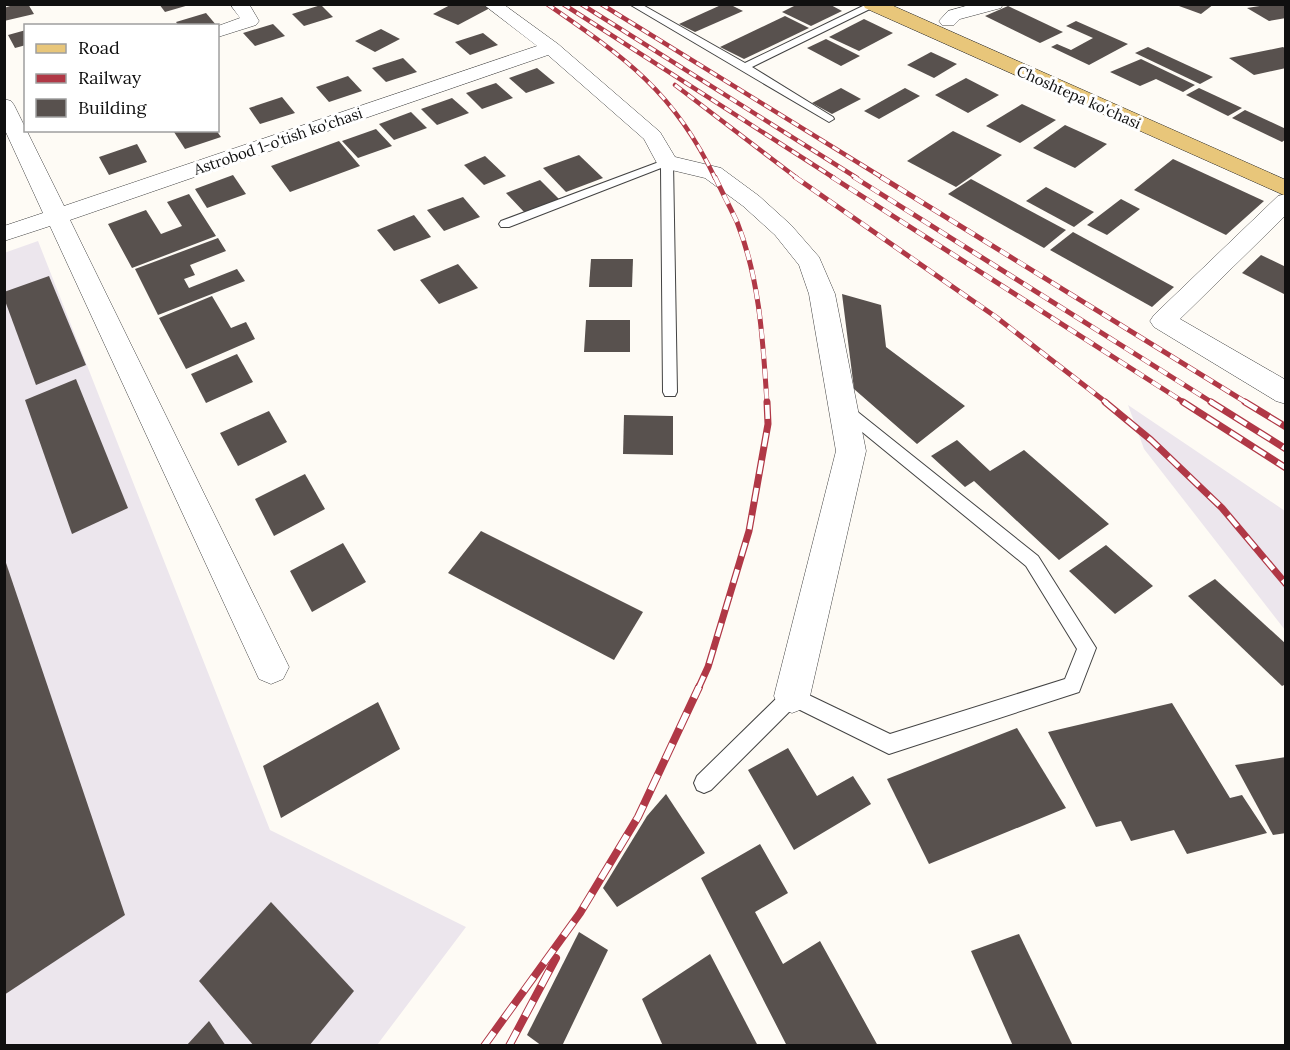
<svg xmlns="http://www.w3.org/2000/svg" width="1290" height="1050" font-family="Lora,serif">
<rect width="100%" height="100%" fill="#fefbf5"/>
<g fill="#ece6ed">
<path d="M38,241L270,830L466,927L377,1045H5L4,253Z"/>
<path d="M1128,405L1285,511V630L1144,449Z"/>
</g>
<g fill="#58514e">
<path d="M16,4H28L34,14L4,21V8Z"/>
<path d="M159,4H189V5L165,12Z"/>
<path d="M452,4H483L490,8L458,25L433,14Z"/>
<path d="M798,4H829L842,11L811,26L782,12Z"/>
<path d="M1182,4H1214L1201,14L1179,6Z"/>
<path d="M321,5L333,17L304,26L292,14Z"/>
<path d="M721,5H731L743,11L695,32L679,24Z"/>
<path d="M1266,5H1286V18L1269,21L1247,8Z"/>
<path d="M1008,6L1063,32L1040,43L985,16Z"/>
<path d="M206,13L217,26H179L176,22Z"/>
<path d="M785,16L809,28L744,59L720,47Z"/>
<path d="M864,19L893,33L859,51L829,37Z"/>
<path d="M1076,21L1128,44L1089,65L1051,47L1057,44L1071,50L1093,38L1066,26Z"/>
<path d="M273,24L285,36L255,46L243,33Z"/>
<path d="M381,29L400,39L375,52L355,41Z"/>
<path d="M26,30V45L15,48L8,35Z"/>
<path d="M483,33L498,45L470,55L455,42Z"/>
<path d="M826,39L860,56L841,66L807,48Z"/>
<path d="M1148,47L1213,77L1200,84L1135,53Z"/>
<path d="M1283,47L1286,49V68L1254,75L1229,58Z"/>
<path d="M931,52L957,64L934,78L907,65Z"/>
<path d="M403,58L417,72L386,82L372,68Z"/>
<path d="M1141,59L1195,85L1183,92L1156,79L1140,86L1110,72Z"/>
<path d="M537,68L555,83L526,93L509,78Z"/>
<path d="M348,76L362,91L329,102L316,87Z"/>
<path d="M966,78L999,95L968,113L935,95Z"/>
<path d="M496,83L513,98L482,109L466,93Z"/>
<path d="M841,88L861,99L832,114L812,103Z"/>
<path d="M905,88L920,96L879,119L864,111Z"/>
<path d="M1199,88L1242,108L1228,116L1186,95Z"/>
<path d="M282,97L295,113L260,124L249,108Z"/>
<path d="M452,98L469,113L437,125L421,109Z"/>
<path d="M1022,104L1056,120L1020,143L986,126Z"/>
<path d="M1245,110L1286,129V139L1282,142L1232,118Z"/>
<path d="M411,112L427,128L394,140L379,124Z"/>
<path d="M1065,125L1107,144L1075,168L1033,148Z"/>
<path d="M376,129L392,146L358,158L342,141Z"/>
<path d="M180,130H216L221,137L185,149L174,132Z"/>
<path d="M953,131L1002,155L956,187L907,161Z"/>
<path d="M339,141L360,166L290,192L271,166Z"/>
<path d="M137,144L147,162L109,175L99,157Z"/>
<path d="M579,155L603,178L566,192L543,168Z"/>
<path d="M485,156L506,176L484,185L464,165Z"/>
<path d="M1173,159L1264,201L1226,235L1134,190Z"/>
<path d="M233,175L246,194L207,208L195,189Z"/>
<path d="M971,179L1066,230L1044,248L948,194Z"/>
<path d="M540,180L559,199L525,213L506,193Z"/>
<path d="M1046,187L1094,212L1074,227L1026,201Z"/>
<path d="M189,194L216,236L132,268L108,224L146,210L161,234L182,226L167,202Z"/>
<path d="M463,197L480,217L444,231L427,210Z"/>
<path d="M1121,199L1140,209L1107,235L1087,225Z"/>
<path d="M414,215L431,237L394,251L377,230Z"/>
<path d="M1073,232L1174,287L1152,307L1050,250Z"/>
<path d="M218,238L226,251L190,265L195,275L184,279L189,288L237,269L245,281L158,315L135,269Z"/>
<path d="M1261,255L1286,267V295L1242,273Z"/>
<path d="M591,259H633L632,287H589Z"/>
<path d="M458,264L478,288L439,304L420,280Z"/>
<path d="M49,276L86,365L36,385L4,298V292Z"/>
<path d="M842,294L881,305L886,347L965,406L917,444L854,389Z"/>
<path d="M212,296L231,328L246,322L255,339L186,369L159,318Z"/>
<path d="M586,320H630V352H584Z"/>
<path d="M237,354L253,382L206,403L191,374Z"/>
<path d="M76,379L128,508L72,534L25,400Z"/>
<path d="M269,411L287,442L238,466L220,433Z"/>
<path d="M624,415L673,416V455L623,454Z"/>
<path d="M957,440L990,471L1024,450L1109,524L1059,560L974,481L965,487L931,456Z"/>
<path d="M305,474L325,509L274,536L255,499Z"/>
<path d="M481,531L643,612L614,660L448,573Z"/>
<path d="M343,543L366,582L312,612L290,571Z"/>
<path d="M1106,545L1153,586L1115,614L1069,571Z"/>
<path d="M4,557L125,915L4,995Z"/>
<path d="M1215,579L1286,644V684L1282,686L1188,596Z"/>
<path d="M378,702L400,749L281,818L263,766Z"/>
<path d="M1172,703L1230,798L1242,795L1267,833L1187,854L1174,830L1131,841L1121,821L1096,827L1048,732Z"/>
<path d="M1017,728L1066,808L929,864L887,779Z"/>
<path d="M788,748L817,796L853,776L871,804L794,850L748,770Z"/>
<path d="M1286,757V833L1273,835L1235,765Z"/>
<path d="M666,794L705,853L617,907L603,888L647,816Z"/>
<path d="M760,844L788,893L755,912L783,964L820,941L878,1046H787L701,878Z"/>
<path d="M271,902L354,991L309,1046H254L199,981Z"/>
<path d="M579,932L608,950L562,1046H542L527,1035Z"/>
<path d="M1019,934L1073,1046H1013L971,951Z"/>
<path d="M710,954L758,1046H663L642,999Z"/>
<path d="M209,1021L226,1046H186Z"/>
</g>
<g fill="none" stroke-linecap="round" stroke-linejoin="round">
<g stroke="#434343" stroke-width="2">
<g id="lane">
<path d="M629,4H641L745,63L867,4L878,5L752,67L833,117L834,119L829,122Z"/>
<path d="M667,159L673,162L677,392L675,396H665L663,392L661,168L509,227H501L499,224L501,221Z"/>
<path d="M844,403L849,405L1038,556L1096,648L1079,692L889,754L794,707L711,790L704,793L697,790L694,783L697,776L785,690L792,687L890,734L1065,679L1077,649L1026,566L839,413L837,409L839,405Z"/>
</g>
</g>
<g stroke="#434343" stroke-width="1">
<g id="street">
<path d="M230,4H249L259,21L256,25L218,37V26L240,18Z"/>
<path d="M483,4H503L558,44L660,132L675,157L721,168L759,196L791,225L819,257L835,294L866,451L810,696L805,708L792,713L779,708L774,696L836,451L809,294L799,265L775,235L743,206L705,178L659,167L644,139L548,55L70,220L289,667L283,679L271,684L259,679L50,226L4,241V226L43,213L4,128V99L11,101L14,105L64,206L537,46Z"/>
<path d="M973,4H1003L1001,8L960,19L954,25H942L939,21L948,11Z"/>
<path d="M1286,194V215L1180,319L1286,380V404L1276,401L1154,327L1150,321L1154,315L1278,196Z"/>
</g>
</g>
<g stroke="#212121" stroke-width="1">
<path id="primary" d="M863,4H889L1286,180V196L865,8Z"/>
</g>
<use href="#lane" fill="#fff" fill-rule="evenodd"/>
<use href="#street" fill="#fff" fill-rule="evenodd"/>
<use href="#primary" fill="#e8c67a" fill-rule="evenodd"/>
<g stroke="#b03846" stroke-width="4.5">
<g id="rail-far3">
<path d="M547,4C624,57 674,91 715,178"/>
<path d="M563,4L834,178"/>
<path d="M581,4L857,178"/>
<path d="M601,4L883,178"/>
<path d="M675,85L797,178"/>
</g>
</g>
<g stroke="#b03846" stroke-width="5">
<g id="rail-far2">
<path d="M715,177C722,192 730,207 737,222C760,280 763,342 767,403"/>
<path d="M795,177L996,317L1107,403"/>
<path d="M832,177L1185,403"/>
<path d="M854,177L1213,403"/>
<path d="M881,177L1247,403"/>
</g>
</g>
<g stroke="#b03846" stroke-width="7">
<g id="rail-far1">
<path d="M1105,402L1151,440L1222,508L1286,584"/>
<path d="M1183,402L1286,468"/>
<path d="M1211,402L1286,449"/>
<path d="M1245,402L1286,427"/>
<path d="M698,689L708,667L749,531L768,424L767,402"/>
</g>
</g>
<g stroke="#b03846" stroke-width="8">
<g id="rail">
<path d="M484,1046L580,913L638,817L699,687"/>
<path d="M509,1046L556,958"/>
</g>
</g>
<use href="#rail-far3" stroke="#fff" stroke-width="3" stroke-dasharray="8" stroke-linecap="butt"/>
<use href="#rail-far2" stroke="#fff" stroke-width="4" stroke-dasharray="10" stroke-linecap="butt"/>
<use href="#rail-far1" stroke="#fff" stroke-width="4.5" stroke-dasharray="14" stroke-linecap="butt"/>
<use href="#rail" stroke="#fff" stroke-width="6" stroke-dasharray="17" stroke-linecap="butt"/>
</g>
<g text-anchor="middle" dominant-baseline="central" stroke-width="6" stroke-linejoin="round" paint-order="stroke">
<g font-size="15" fill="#101010" stroke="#fff">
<text transform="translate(1079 97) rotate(24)">Choshtepa ko'chasi</text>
<text transform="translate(278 141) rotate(-19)">Astrobod 1-o'tish ko'chasi</text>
</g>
</g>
<rect width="1290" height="1050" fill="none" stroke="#101010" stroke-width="12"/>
<rect x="24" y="24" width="195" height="108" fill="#ffffff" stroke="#9f9f9f" stroke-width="1.5"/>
<rect x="36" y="44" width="30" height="9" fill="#e8c67a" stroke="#9f9f9f" stroke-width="1.5"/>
<text x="78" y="54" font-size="18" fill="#101010">Road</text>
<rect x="36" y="74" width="30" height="9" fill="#b03846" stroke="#9f9f9f" stroke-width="1.5"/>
<text x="78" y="84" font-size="18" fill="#101010">Railway</text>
<rect x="36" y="99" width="30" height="18" fill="#58514e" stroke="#9f9f9f" stroke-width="1.5"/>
<text x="78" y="114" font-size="18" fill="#101010">Building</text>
</svg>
